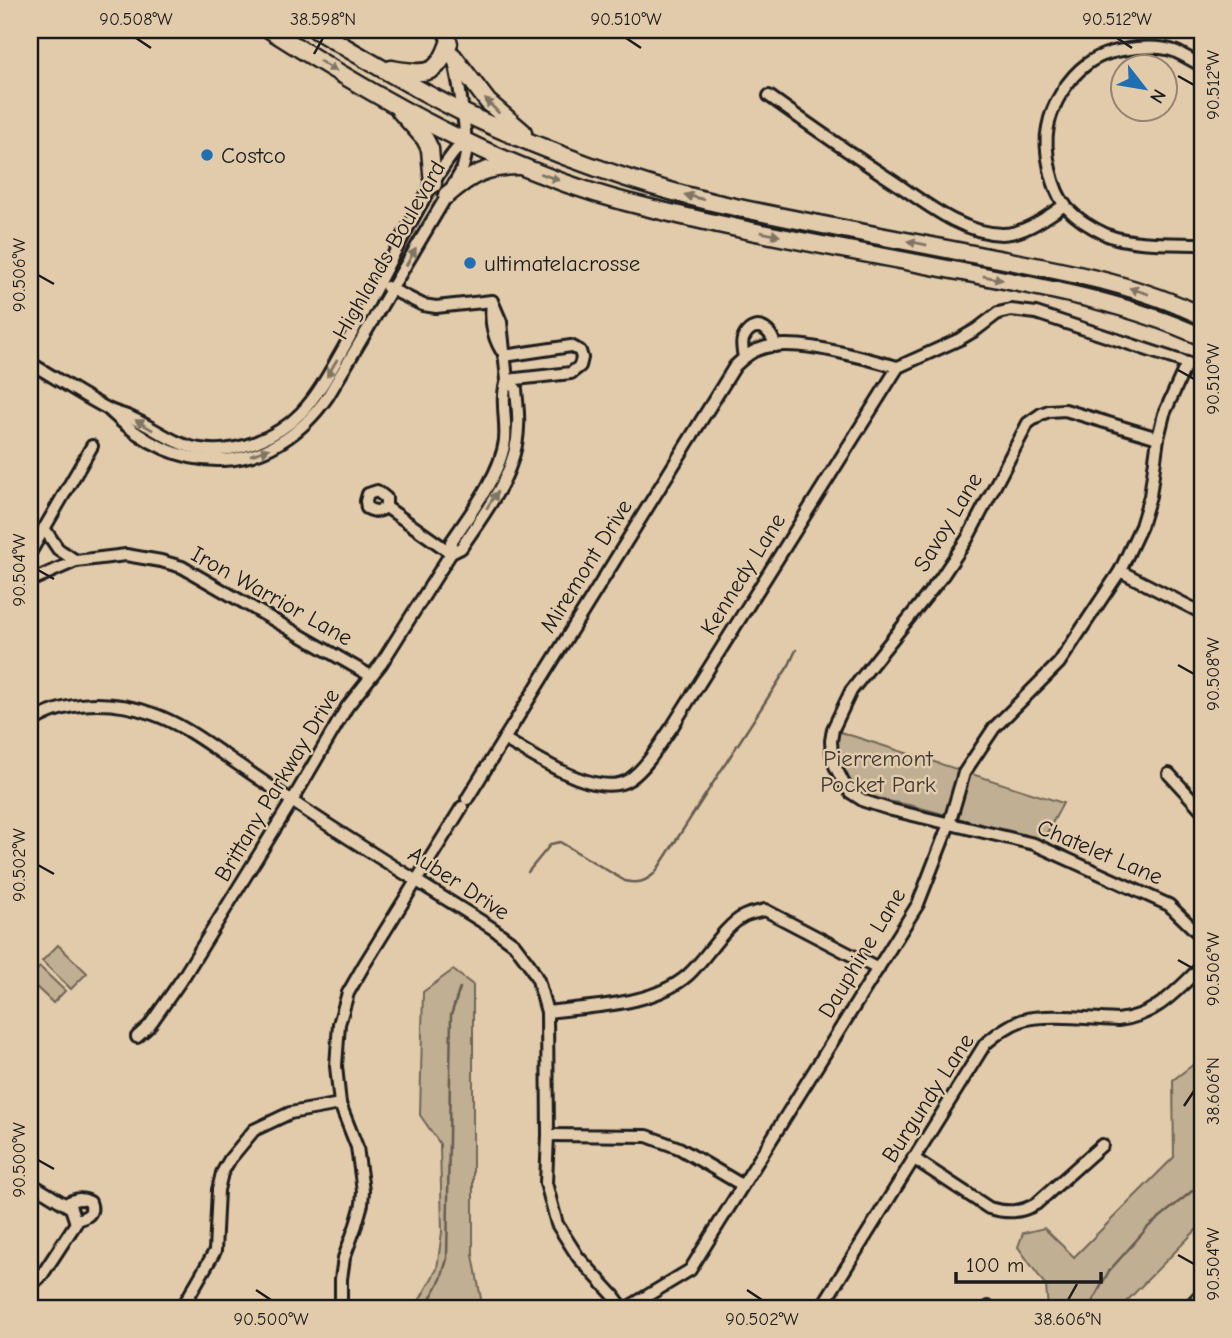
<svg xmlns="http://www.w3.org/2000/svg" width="1232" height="1338" font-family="'Comic Neue',sans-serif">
<rect width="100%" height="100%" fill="#e2cbab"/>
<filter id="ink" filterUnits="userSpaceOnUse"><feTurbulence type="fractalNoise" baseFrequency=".0143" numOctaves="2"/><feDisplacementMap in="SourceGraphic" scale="14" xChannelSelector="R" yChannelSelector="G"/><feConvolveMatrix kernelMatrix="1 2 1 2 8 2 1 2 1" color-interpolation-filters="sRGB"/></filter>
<g filter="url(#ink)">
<g fill="#c1af93" stroke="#6e6658" stroke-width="2">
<path d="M837,731L1063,803L1042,842C999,830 956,817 913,806C894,801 872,801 857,790C839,775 835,753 837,731Z"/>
<path d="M58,945L87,973L71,989L42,961Z"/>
<path d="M40,967L65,991L53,1003L30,981V978Z"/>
<path d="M453,970L473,985V1255L481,1299L488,1308H415L437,1269L442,1232L440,1144L420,1115L423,992Z"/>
<path d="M1202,1058V1224L1120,1308H1048L1046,1286L1018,1247L1023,1233L1044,1228L1074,1257L1174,1157L1173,1080Z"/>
</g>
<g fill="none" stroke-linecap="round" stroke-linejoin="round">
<g stroke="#655d51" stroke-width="2.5">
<path d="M528,872L551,844L560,842L625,881C638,884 645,882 655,873L789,665L796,650"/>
<path d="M425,1308L441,1279L447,1259L451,1015L460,988"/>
<path d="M1089,1308L1109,1271L1148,1227L1202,1183"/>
</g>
<g stroke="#1c1c1c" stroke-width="16">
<g id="minor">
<path d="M1202,66C1193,61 1184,55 1174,51C1163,47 1149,47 1137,48C1119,50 1101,53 1087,64C1068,78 1052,104 1048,127C1043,149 1052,191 1067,208C1078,220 1092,228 1107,235C1131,245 1175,243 1202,244"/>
<path d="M769,96C808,124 848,152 888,178C922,200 959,233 1002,234C1025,234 1046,217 1065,205"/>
<path d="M387,287L423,305L436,307L492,301"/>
<path d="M492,302C490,320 492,335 501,350"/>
<path d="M504,356L571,346L580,351L582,358L580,366L571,373L507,380"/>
<path d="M744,357C743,351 741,345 743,339C752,319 771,326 775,346"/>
<path d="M30,363C56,378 81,395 108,409C115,413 124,414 132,418C155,428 174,445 200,449C235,455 277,438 301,413C318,395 330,372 342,351C371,300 396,247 425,197C437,177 448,157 465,140"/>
<path d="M109,410C178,479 271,479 328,396L462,170C464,165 465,159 466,154C466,126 457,52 442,30"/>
<path d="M1158,438L1065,410L1049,411L1041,414L1028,423L967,539L941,578L851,691L833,729L831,741L832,755L835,766L843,782L850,792L864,801L892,810L1034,844L1169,905L1202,937"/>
<path d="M386,507C379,512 375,512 367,508L366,501L368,494L377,491L386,498V507L451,553"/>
<path d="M44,528L58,549L76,561"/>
<path d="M30,553L92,446"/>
<path d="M451,553L461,548C485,512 517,473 518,427C519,415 517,402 516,389L507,380"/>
<path d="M1120,571L1202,613"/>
<path d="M30,581L76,561L126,555L161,561L182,567L371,676"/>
<path d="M30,723C65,699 114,700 153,714C179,723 201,739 223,754C245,769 267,784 289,799C355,844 424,885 492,928L514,944L529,964L538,980L547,1012L548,1135L546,1183L557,1224L578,1257L614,1296L623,1308"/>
<path d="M504,739C533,755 598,801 630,779C648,766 659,745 672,727L898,367L960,339L977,329L998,313L1011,310L1036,313L1187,363L1202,370"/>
<path d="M1169,774L1202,810"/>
<path d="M467,799L735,366C742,360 748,353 757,350C791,335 861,358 898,367"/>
<path d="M547,1012C591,1006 653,1006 688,975C706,959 723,927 744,916C750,913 758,912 765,910L878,969"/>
<path d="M137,1037L149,1026L184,976L292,801L347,707L381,664L451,553V542C470,514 501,474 505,440C507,420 500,399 507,380L501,322L492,301"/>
<path d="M548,1135L647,1136L679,1148L742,1185"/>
<path d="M913,1158L989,1208C1007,1213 1020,1213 1036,1204L1102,1145"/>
<path d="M30,1183L71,1208L76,1223L42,1275L30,1286"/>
<path d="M66,1204C74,1199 81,1197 90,1202C95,1214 86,1218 75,1220"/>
<path d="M182,1308L215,1251L218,1190L222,1173L230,1159L254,1130L290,1113L340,1104"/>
<path d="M341,1308V1279L344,1258L356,1225L362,1204L363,1191L357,1147L340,1104L336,1066L339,1024L348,993L364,965L462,807"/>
<path d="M627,1308L690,1270L918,904L949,824L964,773L994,728L1059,663L1120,571L1141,526L1150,496L1158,438L1164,414L1187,363"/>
<path d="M821,1308L985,1044C997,1034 1008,1025 1023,1020C1045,1013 1093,1019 1118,1020C1156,1016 1176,991 1202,966"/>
<path d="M987,1308L988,1307"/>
<path d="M1188,1308L1202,1293"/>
</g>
</g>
<g stroke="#1c1c1c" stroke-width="21">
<g id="highway">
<path d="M270,30C380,100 500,169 626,202C737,231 851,250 963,272C1045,288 1126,302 1202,337"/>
<path d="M316,30C365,59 413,88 464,113C553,155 647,189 744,209C825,226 907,241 988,257C1061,271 1135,283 1202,316"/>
<path d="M453,56L488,102L523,132"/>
<path d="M391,69C424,74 437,78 449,43"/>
<path d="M400,111L425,139L430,149L433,184"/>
<path d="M447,195C472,174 485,167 517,166"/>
</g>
</g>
<use href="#minor" stroke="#e2cbab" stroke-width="10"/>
<use href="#highway" stroke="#e2cbab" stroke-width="16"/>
</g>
<defs><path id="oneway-solid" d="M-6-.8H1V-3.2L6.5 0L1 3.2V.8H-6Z" transform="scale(1.75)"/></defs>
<g fill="#7f7464">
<use href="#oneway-solid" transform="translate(328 66) rotate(31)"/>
<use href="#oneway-solid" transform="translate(492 106) rotate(-135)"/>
<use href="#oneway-solid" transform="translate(550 177) rotate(21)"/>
<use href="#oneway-solid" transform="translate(694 197) rotate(-166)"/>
<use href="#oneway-solid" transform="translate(770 234) rotate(11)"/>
<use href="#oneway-solid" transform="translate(917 243) rotate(-169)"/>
<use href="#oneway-solid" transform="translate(411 257) rotate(-60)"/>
<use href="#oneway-solid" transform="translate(993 278) rotate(11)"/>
<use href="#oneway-solid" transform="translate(1139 291) rotate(-162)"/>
<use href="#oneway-solid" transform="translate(332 368) rotate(121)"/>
<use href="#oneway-solid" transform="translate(144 425) rotate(-150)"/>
<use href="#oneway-solid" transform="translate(260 452) rotate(-19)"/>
<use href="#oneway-solid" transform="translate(492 500) rotate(-57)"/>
</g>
</g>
<path fill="none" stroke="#1c1c1c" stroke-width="2.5" d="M136,38L151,48M626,38L641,48M1117,38L1132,48M314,54L323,38M1178,76L1194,85M38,275L54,284M1178,370L1194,379M38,570L54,579M1178,665L1194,674M38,865L54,874M1178,960L1194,969M1184,1106L1194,1091M38,1160L54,1169M1178,1255L1194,1264M256,1290L271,1300M747,1290L762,1300M1068,1300L1077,1284"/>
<g fill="#1f6fb2" stroke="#e2cbab" stroke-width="2.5">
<circle cx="207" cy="155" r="7"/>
<circle cx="470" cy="263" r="7"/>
</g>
<g text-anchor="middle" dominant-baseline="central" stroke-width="5" stroke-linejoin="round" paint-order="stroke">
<g font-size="23" fill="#1c1c1c" stroke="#e2cbab" text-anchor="start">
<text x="221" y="155">Costco</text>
<text x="484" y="263">ultimatelacrosse</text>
</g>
<g font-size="23" fill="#1c1c1c" stroke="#e2cbab">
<text transform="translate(389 250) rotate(-60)">Highlands Boulevard</text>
<text transform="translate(948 522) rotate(-59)">Savoy Lane</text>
<text transform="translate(586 566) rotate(-58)">Miremont Drive</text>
<text transform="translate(743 574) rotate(-58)">Kennedy Lane</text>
<text transform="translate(272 596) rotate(29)">Iron Warrior Lane</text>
<text transform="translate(277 785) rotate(-59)">Brittany Parkway Drive</text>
<text transform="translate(1100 852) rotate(23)">Chatelet Lane</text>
<text transform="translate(459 883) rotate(33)">Auber Drive</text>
<text transform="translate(862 953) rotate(-59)">Dauphine Lane</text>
<text transform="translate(928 1098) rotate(-57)">Burgundy Lane</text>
</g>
<g font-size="23" fill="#3d3934" stroke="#e2cbab">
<text x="878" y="758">Pierremont<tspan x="878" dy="26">Pocket Park</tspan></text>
</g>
</g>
<rect width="1232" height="1338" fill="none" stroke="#e2cbab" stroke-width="77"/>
<g transform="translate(1144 88) rotate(121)"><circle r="33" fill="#e2cbab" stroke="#938572" stroke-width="2"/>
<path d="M0-5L12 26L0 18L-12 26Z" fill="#1f6fb2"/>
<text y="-10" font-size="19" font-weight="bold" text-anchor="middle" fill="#1c1c1c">N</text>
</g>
<path d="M956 1272v10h145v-10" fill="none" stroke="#1c1c1c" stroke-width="3.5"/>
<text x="966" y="1272" font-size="21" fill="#1c1c1c" stroke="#e2cbab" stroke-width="5" paint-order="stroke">100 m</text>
<rect x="38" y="38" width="1156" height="1262" fill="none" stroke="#1c1c1c" stroke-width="2.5"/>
<g font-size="18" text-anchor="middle" fill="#1c1c1c">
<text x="136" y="25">90.508°W</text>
<text x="323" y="25">38.598°N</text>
<text x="626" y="25">90.510°W</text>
<text x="1117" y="25">90.512°W</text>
<text transform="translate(1213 85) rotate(-90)" y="6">90.512°W</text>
<text transform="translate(19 275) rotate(-90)" y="6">90.506°W</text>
<text transform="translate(1213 379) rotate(-90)" y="6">90.510°W</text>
<text transform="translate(19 570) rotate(-90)" y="6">90.504°W</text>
<text transform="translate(1213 674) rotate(-90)" y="6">90.508°W</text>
<text transform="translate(19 865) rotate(-90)" y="6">90.502°W</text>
<text transform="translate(1213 969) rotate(-90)" y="6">90.506°W</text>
<text transform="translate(1213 1091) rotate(-90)" y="6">38.606°N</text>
<text transform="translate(19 1160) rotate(-90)" y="6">90.500°W</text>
<text transform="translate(1213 1264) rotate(-90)" y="6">90.504°W</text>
<text x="271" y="1325">90.500°W</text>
<text x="762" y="1325">90.502°W</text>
<text x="1068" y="1325">38.606°N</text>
</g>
</svg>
